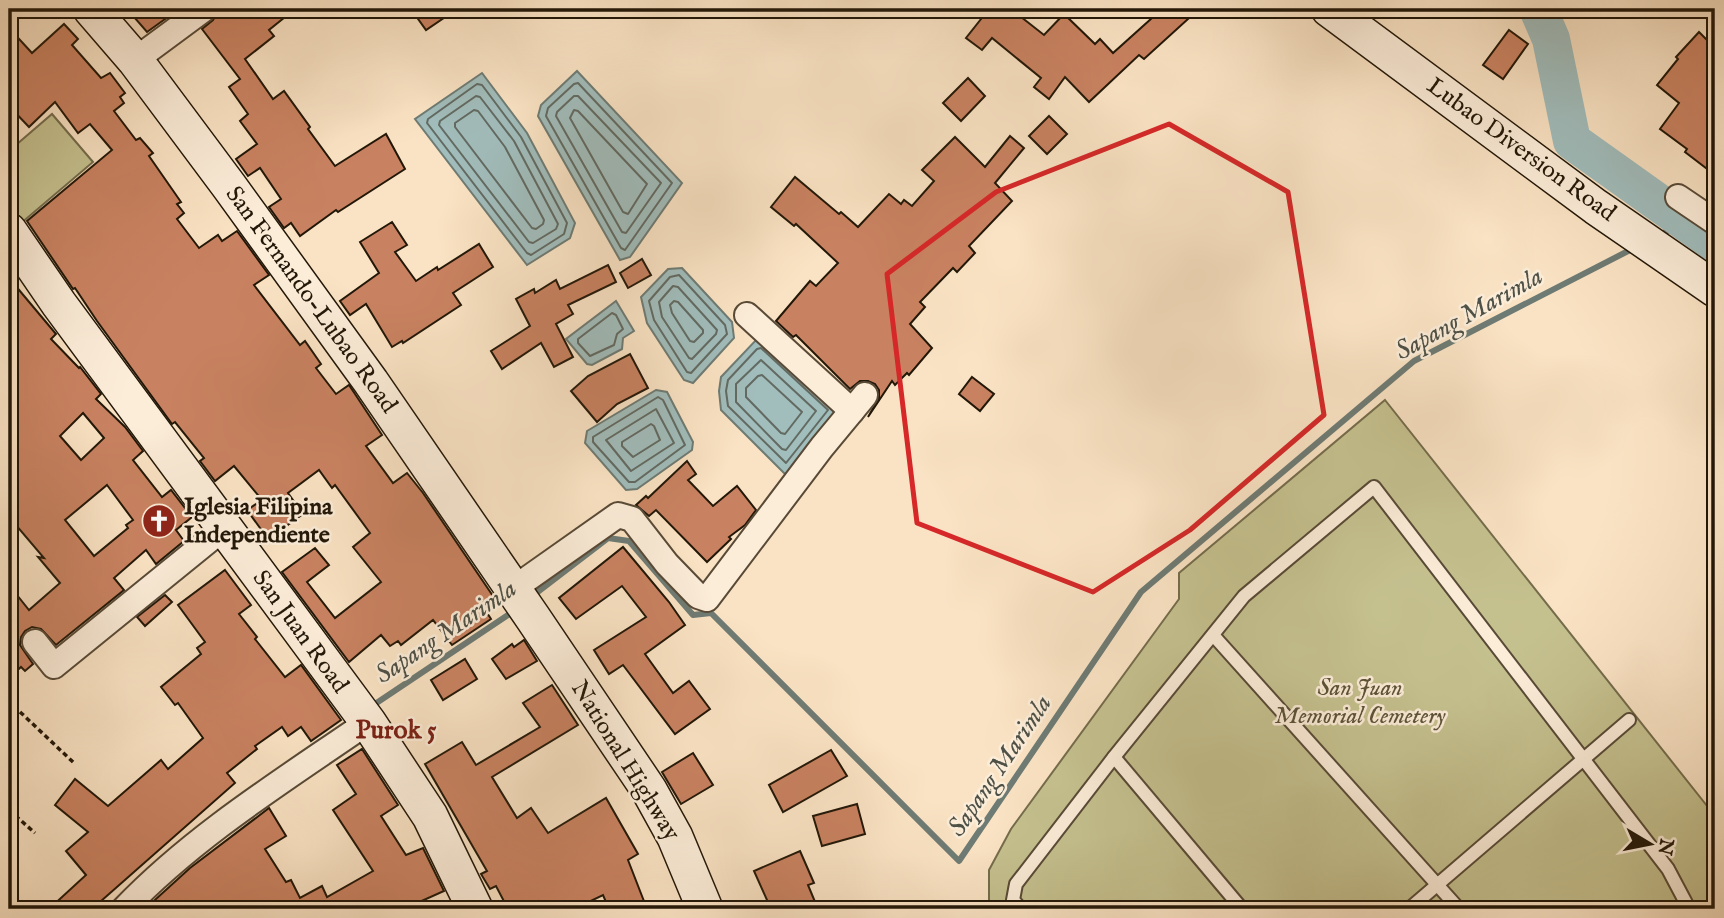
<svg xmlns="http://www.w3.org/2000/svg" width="1724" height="918" font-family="'IM FELL English',serif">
<rect width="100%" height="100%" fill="#fae3c4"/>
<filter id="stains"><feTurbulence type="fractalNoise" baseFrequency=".00286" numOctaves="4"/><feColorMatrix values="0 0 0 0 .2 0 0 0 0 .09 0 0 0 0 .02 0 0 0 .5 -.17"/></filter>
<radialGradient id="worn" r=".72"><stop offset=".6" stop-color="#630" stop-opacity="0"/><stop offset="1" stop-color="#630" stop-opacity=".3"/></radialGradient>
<g fill="#c5c18f" stroke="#746c4c" stroke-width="2">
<path d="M52,114L93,162L13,230L9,224V151Z"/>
<path d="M1385,400L1715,816V909H989V870L1011,829L1179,599V573Z"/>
</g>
<g fill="#a1bdbc" stroke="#6e7b74" stroke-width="2">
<path d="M577,71L682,183L630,257L620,260L538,116L541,105Z"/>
<path d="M482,73L527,133L575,223L570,238L527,265L415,119Z"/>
<path d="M682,268L732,322L734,338L693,383L684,380L647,323L641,297L668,269Z"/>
<path d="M616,301L634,331L623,338L622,349L592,365L587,364L566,339Z"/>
<path d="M756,340L764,342L836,406V414L786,475L721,410L719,391L721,377Z"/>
<path d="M656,390L667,392L693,442L692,450L637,489L626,490L585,443L587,431Z"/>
</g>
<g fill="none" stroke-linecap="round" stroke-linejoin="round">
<g stroke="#626a62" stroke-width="2">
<path d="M578,83L672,183L625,250L621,248L546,116L548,108L574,84Z"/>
<path d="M477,84L482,85L521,137L567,223L564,234L531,255L527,253L427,123L428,119Z"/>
<path d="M476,96L480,97L514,141L558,224L556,229L533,243L529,242L439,125L440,121Z"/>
<path d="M574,96H578L661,183L626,233L622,232L556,116L557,112Z"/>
<path d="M474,110L478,111L505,147L544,220L543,224L536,229L532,228L455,127V123Z"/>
<path d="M574,110L578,111L647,184L628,214L623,212L570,118Z"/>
<path d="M679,275L725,325L727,334L691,373L687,372L654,320L649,301L670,277Z"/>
<path d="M673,286L678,287L717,330L716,334L692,359L689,358L662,317L659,302Z"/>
<path d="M674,301L678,302L703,330V333L694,342L690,341L672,313L670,305Z"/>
<path d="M612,313L616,315L623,329L617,334L614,345L590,356L578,343V339Z"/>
<path d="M761,348L828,410L786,463L728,406L726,391L728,380L757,349Z"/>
<path d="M761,360L816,411L786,450L782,449L736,402V384Z"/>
<path d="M762,375L802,412L785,434L781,433L746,397V388L758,376Z"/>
<path d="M658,397L663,400L685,445L635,482H629L593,442V437Z"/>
<path d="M656,409L674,443L631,471L606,440Z"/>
<path d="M651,424L654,426L660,440L633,457L622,446V442Z"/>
</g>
<g stroke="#6e7b74" stroke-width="6">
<path d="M1659,235L1686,222"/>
<path d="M531,597L608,538L629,541L693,615L711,613L959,861L1141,592L1414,361L1634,248"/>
<path d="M369,708L514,611"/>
</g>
<path stroke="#a1bdbc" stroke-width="38" d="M1538,9L1551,39L1572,141L1715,243"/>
</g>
<g fill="#c98261" stroke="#221708" stroke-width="2" fill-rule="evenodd">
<path d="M127,9H179L147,32Z"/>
<path d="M219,9H235L242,17L252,9L259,17L269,9H295L269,30L274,36L245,59L273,99L284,91L310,127L308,129L335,166L386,134L405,169L338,212L336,210L300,236L291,223L284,228L269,207L281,199L260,168L248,176L236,159L257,144L240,121L248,114L229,87L240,79L202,29L213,20Z"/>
<path d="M411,9H457L426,30Z"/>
<path d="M989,9H1011L1044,35L1064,14L1095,44L1100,39L1113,53L1162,9H1199L1144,59L1139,55L1089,102L1065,77L1049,99L1034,87L1041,78L992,38L982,50L966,38Z"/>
<path d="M64,24L78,39L72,45L101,78L110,73L125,93L120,97L124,103L114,111L136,140L140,138L153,153L149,156L181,202L177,204L184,213L177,219L199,248L218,235L222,241L237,231L269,275L254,285L300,345L305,341L321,364L316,368L336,394L349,385L355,394L382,435L366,446L393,483L407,473L423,493L495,599L484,608L491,619L452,645L433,620L401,645L398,641L390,646L381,635L349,662L282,572L315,548L329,565L307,582L335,618L381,582L353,547L370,533L335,485L332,488L319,470L288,493L303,514L268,539L247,510L262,500L234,466L215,481L200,461L204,458L175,422L172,424L97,321L75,288L73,289L27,221L112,150L90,124L78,133L55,102L29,127L9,106V28L32,53Z"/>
<path d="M1509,30L1528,44L1503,79L1483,65Z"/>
<path d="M1699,32L1715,48V175L1685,152L1687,149L1660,129L1679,103L1657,85L1678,59L1676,57Z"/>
<path d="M968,78L985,96L961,121L943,103Z"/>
<path d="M1049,116L1067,134L1047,154L1029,136Z"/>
<path d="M1010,136L1024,148L995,183L1012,201L969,246L975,253L957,272L953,268L920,302L925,307L910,324L932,348L909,375L907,373L895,385L892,381L868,417L879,398V390L875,384L868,381H860L850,389L796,335L793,337L776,321L810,281L816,286L838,263L796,224L794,226L771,207L795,177L839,214L841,212L858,227L889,194L901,204L904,200L912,206L934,181L922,170L955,137L985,167Z"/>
<path d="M392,222L407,245L395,252L416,281L437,267L438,270L479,244L493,267L453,293L461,305L403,343L402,341L392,347L366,304L350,315L340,301L379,273L360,242Z"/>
<path d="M642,259L651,275L628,288L620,273Z"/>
<path d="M608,265L616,282L568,305L573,314L556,324L573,357L554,367L541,343L502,369L491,351L530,326L516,299L534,289L535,293L556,280L560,289Z"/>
<path d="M9,278L56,334L51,339L79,368L80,367L101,394L96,399L125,427L143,451L133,460L162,497L171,490L192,517L176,530L184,541L156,564L146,550L114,578L124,590L56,645L41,629L32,627L25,631L21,637L20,645L33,664L25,671L21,667L9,678V585L29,610L60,583L38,557L44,558L9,517ZM83,413L104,438L81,460L60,436ZM107,485L133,520L126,525L128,528L94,556L65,520Z"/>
<path d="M630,354L648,388L617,404L597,422L571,391L588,376Z"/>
<path d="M972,377L994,394L980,411L959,394Z"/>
<path d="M687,461L696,474L688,480L713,506L737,486L756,510L745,525L729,537L731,539L707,562L656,510L649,516L636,505L646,496L648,498Z"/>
<path d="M623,547L669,602L685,625L645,654L673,693L689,681L710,709L675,734L623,665L609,674L594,650L646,617L622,586L576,619L559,598Z"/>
<path d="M225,570L251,605L239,614L257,637L255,639L285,677L301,665L341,720L311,741L301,727L288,736L282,727L255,746L257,749L227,773L235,783L92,909H49L86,875L66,851L88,832L55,805L75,779L108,806L161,760L168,769L203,738L178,703L175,705L161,687L201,654L197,648L205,642L178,605Z"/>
<path d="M165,595L172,602L145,626L137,617Z"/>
<path d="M524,640L537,661L506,679L492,659L512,644L514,647Z"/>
<path d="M465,659L477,679L443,700L431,680Z"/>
<path d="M552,685L578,725L492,777L517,818L531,808L548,833L606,798L638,854L628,860L647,909H609L603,895L574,909H542L538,901L521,909H508L496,886L490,889L481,874L487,871L425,764L462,742L476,765L540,727L523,703Z"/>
<path d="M362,749L398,805L381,816L406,855L423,848L444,891L417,903L420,909H145L190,868L269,808L286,836L265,849L286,882L291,880L300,898L322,886L327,897L373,871L333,810L356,794L337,765Z"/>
<path d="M831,750L847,776L783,812L769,785Z"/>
<path d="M693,753L713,785L681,804L662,772Z"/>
<path d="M857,804L865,834L822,846L813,816Z"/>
<path d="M800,851L814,883L808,885L818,909H771L754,871Z"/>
</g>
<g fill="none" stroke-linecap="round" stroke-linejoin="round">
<g stroke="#584a37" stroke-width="16">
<g id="lane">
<path d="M1213,635L1459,909"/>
<path d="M1114,757L1242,909"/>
<path d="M1021,909L1013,900L1016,884L1114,757L1244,596L1374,487L1668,869L1686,903L1683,909"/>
<path d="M1409,909L1629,720"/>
</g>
</g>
<g stroke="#584a37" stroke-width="28">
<g id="street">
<path d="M135,60L204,9"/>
<path d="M1678,197L1715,222"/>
<path d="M747,315L852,411"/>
<path d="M513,589L618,515L632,519L667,564L698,596L707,599L822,447L865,395"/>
<path d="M35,642L54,666L224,528"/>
<path d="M124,909C195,835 284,780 368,722"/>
</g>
</g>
<g stroke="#221708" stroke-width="38">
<g id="secondary">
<path d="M91,9L135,60L229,186L371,382L533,618L649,790L675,837L705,909"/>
<path d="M1329,9L1596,207L1715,289"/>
<path d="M9,231L59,304L368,722L430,816L475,909"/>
</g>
</g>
<g stroke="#221708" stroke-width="3.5" stroke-dasharray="5 3.5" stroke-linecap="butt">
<path d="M9,721L18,710L74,763"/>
<path d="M9,810L35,833"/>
</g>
<use href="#lane" stroke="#fcedd9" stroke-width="12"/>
<use href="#street" stroke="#fcedd9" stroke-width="24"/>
<use href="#secondary" stroke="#fcedd9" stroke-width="35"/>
</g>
<path fill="none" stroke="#d62828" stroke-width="5" stroke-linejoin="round" d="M1169,124L1288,192L1324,415L1190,530L1093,592L917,523L887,274L996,192Z"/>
<defs>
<g id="church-disc" transform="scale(1.75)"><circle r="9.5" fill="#8f2418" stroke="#fcedd9"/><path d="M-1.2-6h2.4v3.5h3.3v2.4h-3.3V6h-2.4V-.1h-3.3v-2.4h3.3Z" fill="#fff"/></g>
</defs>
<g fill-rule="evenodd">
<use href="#church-disc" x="159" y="521"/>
</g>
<g text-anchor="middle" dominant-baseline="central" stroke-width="5" stroke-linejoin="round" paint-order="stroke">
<g font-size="24" fill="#221708" stroke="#fcedd9">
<text transform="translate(1521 150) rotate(36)">Lubao Diversion Road</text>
<text transform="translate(311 300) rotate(54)">San Fernando-Lubao Road</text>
<text transform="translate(300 632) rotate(54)">San Juan Road</text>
<text transform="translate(625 761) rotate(58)">National Highway</text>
</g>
<g font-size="24" font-weight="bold" fill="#221708" stroke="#fcedd9" text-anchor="start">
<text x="184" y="507">Iglesia Filipina<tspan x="184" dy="28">Independiente</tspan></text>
</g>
<g font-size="24" font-style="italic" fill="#5b5237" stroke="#fcedd9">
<text x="1360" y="688">San Juan<tspan x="1360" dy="28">Memorial Cemetery</tspan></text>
</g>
<g font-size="26" font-style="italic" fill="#4e5147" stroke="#fcedd9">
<text transform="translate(1469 314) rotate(-29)">Sapang Marimla</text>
<text transform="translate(446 632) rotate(-34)">Sapang Marimla</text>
<text transform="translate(1000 766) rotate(-56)">Sapang Marimla</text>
</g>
<g font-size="26" font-weight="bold" fill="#7a1f14" stroke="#fcedd9">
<text x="396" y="730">Purok 5</text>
</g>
</g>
<rect width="1724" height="918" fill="none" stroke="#fae3c4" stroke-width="35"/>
<rect x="10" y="10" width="1703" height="897" fill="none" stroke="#221708" stroke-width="3.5"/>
<rect x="18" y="18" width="1689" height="883" fill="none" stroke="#221708" stroke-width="2"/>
<g transform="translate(1650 844) rotate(100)" stroke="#fcedd9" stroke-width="5" paint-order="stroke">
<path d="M0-5L12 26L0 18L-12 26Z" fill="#221708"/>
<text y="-10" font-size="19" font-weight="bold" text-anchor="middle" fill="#221708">N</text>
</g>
<rect width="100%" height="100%" filter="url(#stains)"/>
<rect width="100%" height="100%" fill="url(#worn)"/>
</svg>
